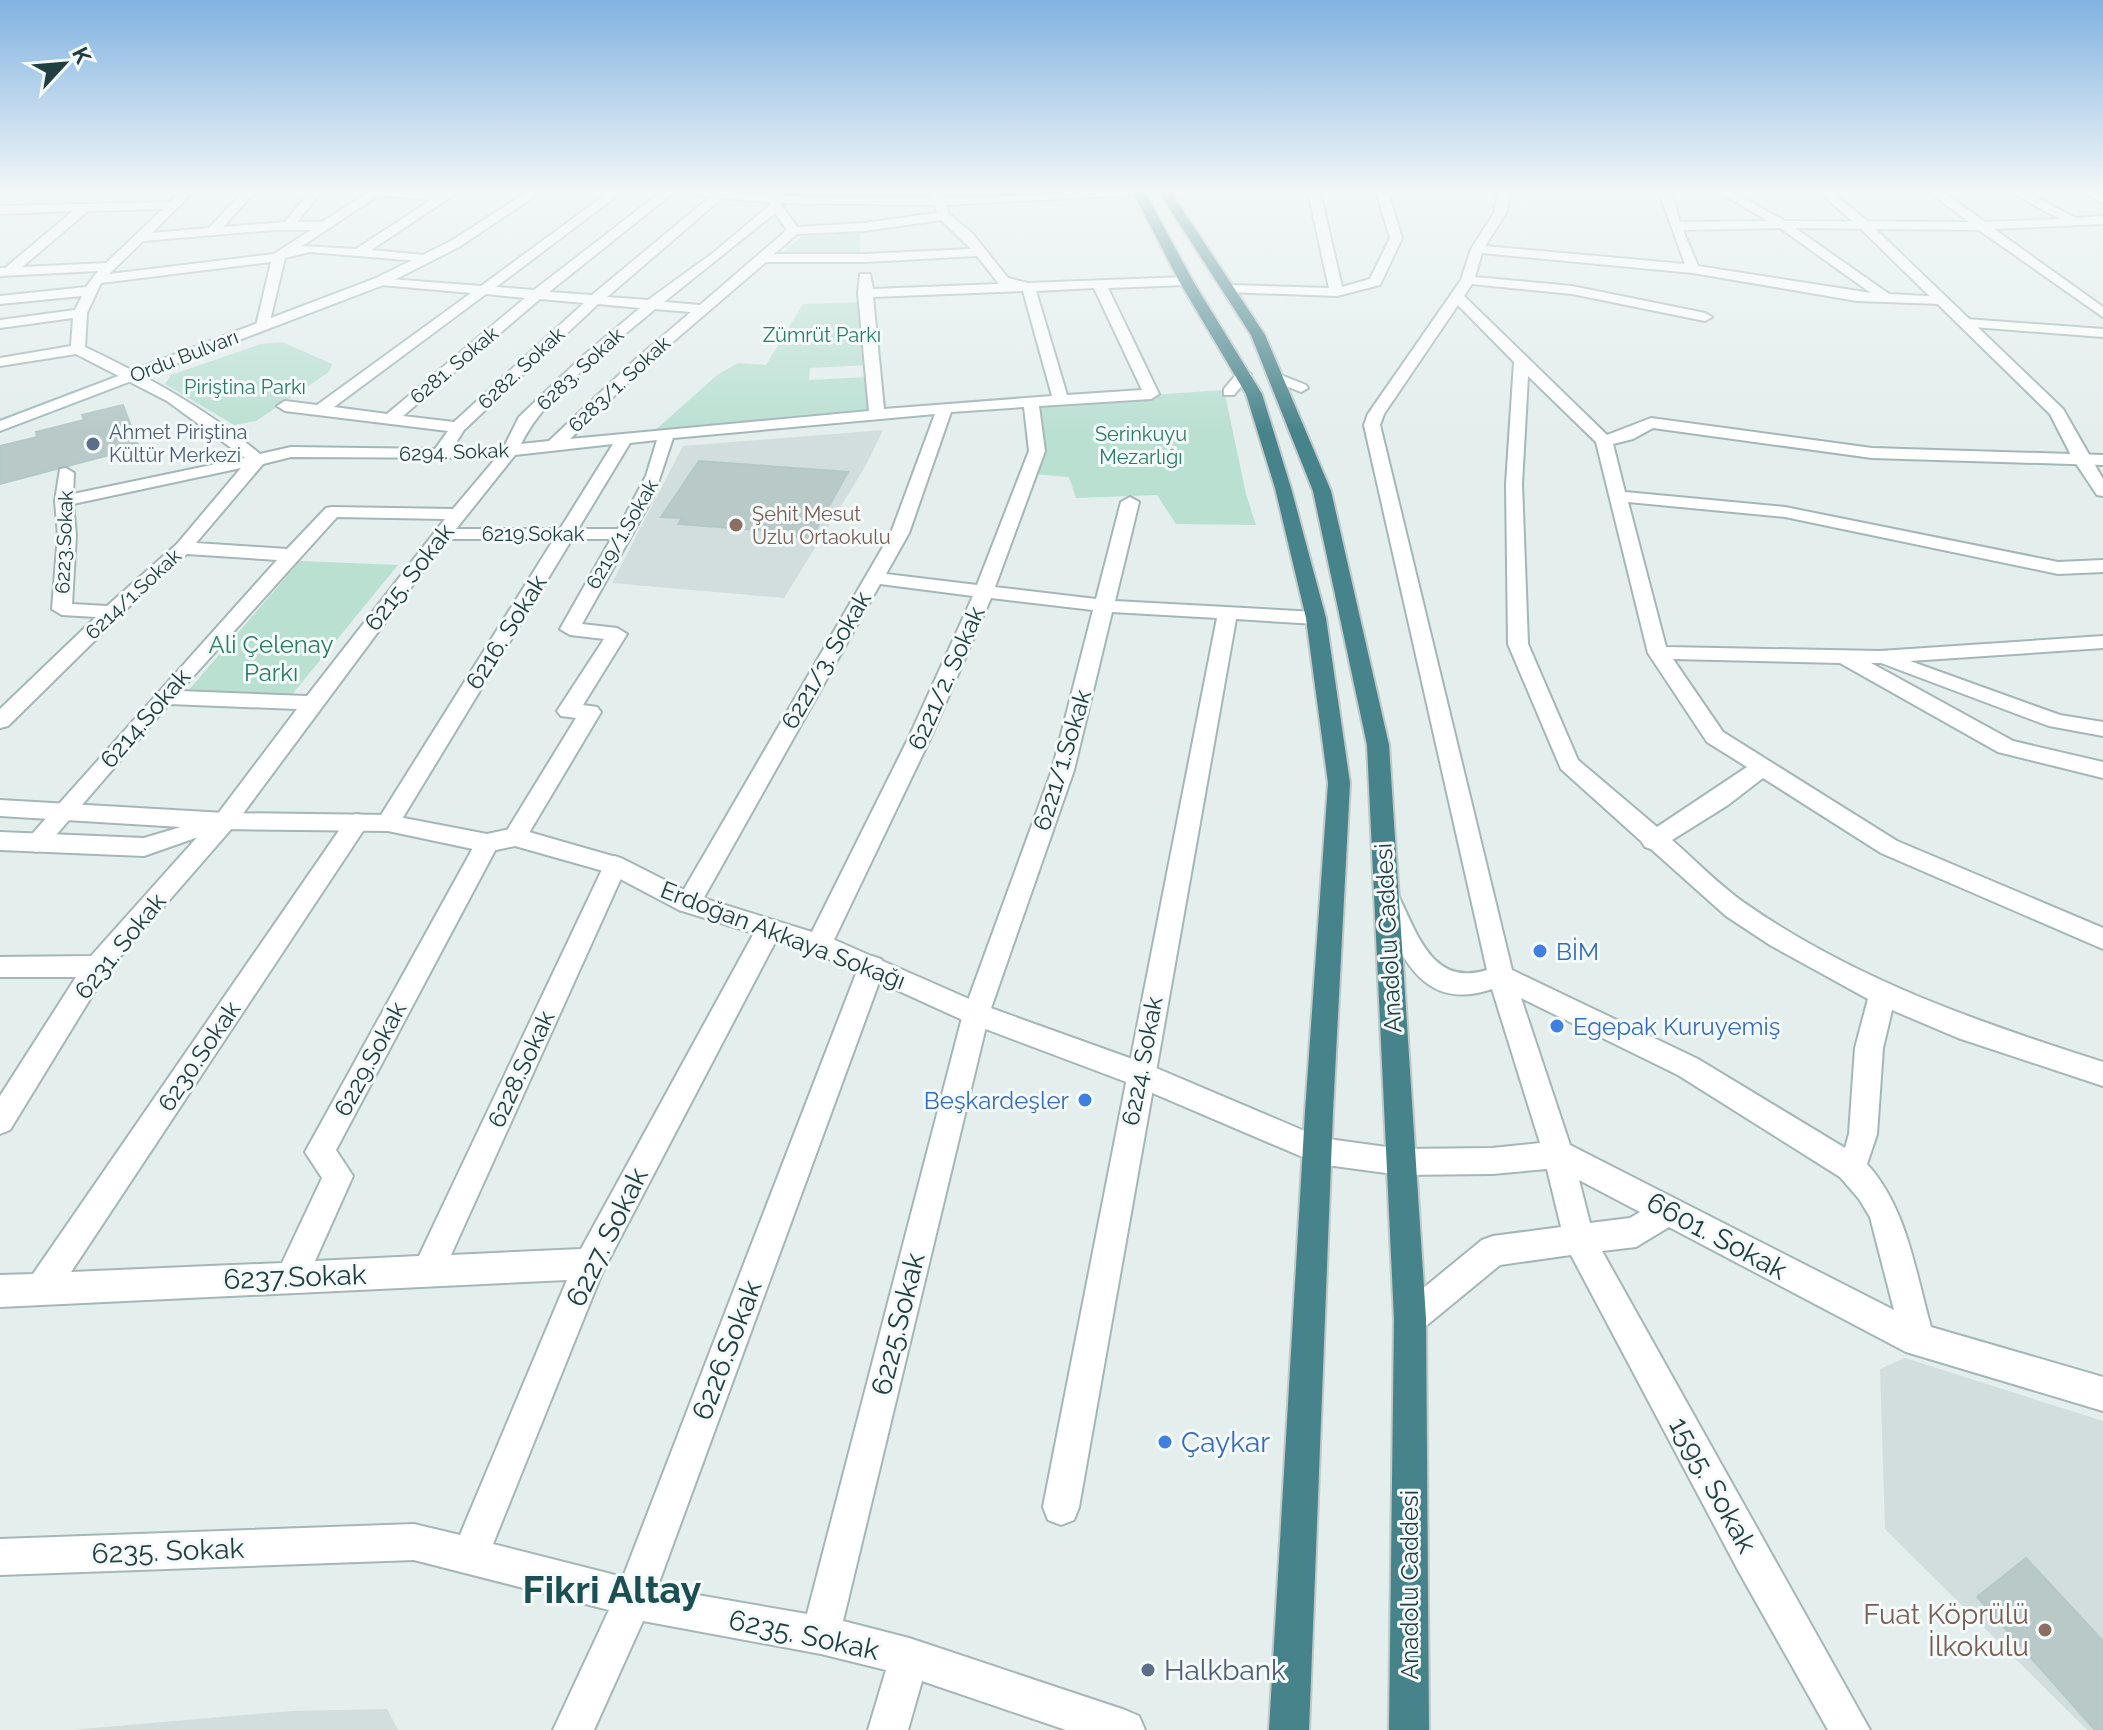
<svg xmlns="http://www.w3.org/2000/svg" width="2103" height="1730" font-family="Raleway,sans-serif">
<rect width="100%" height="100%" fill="#e3eeed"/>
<g fill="#d1dedd">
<path d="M883,430L865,467L784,598L612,583L683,446Z"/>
<path d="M1905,1358L2103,1421V1730H2087L1885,1529L1880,1369Z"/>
<path d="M387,1709L398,1730H71L292,1711Z"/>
</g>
<g fill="#bae0d2">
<path d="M860,233V255L779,256L801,237Z"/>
<path d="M862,302L869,365L810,368L809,380L868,377V414L650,435L717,375L738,363L766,365L803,304Z"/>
<path d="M282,342L332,364L329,372L256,421L234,425L165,384L171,375L261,344Z"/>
<path d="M1224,390L1246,494L1256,525L1176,524L1157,495L1076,498L1069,477L1034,474V403Z"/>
<path d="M300,561L398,565L290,697L187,692Z"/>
</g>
<g fill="#b8c9c7" stroke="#b4c8c7" stroke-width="2">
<path d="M123,405L139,447L0,484V446L37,437L36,432L84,420L82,415Z"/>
<path d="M699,461L848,472L811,538L782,535L784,532L678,524L682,518L661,517Z"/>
<path d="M2026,1558L2103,1641V1730H2095L1977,1597Z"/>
</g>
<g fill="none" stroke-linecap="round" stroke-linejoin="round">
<g stroke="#a5b6b6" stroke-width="4">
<g id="pedestrian">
<path d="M1244,370L1251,374L1249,377L1234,395H1224V389L1239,371Z"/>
<path d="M1276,373L1306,385L1308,388L1301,392L1271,380L1269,377Z"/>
</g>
</g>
<g stroke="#a5b6b6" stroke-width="4">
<g id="minor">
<path d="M180,192H193L152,233L209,228L243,192H255L223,227L285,222L309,192H321L297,222H322L369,192H458L371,250L425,255L431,259L430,262L310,252L285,258L268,329L256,326L271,262L101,283L87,313L85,347C148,377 207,409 260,454L291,447L435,449L448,431L285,411L277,406L285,401L317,405L471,293L381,285L376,284V278L481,286L609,192H622L496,287L534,290L661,192H674L549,292L592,295L710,197L686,192L768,195L770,192H782L780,196L932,198L930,192H942L944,198L1137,192L1131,195L946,205L949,214L972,233L1008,278L1028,283L1186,277L1193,281L1186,285L1108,288L1159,394L1151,399L1039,406L1045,451L995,587L1096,599L1121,502L1130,497L1139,502L1115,601L1316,612L1326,618L1316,624L1236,619L1079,1507L1074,1520L1061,1525L1048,1520L1043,1507L1217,618L1112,612L1074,770L989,1014L843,1621L909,1638L1125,1710L1139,1716L1145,1730H1066L922,1681L908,1730H868L886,1670L821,1654L643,1621L594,1730H553L609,1610L414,1560L0,1575V1539L414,1524L460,1535L567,1280L0,1307V1275L33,1274L349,816L357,814L365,816L369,822L365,828L71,1272L282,1263L322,1178L305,1152L310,1143L479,837L487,834L495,837L499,843L336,1150L353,1176L315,1261L419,1256L607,859L615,856L623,859L627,865L451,1255L581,1249L760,922L769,919L778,922L782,929L602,1273L493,1544L623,1577L859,966L863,959L872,956L881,959L885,966L657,1588L807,1614L963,1014L1052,770L1093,610L991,598L931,737L832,944L828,951L819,954L810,951L806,944L909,737L973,596L880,584L697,910L688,912L679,910L676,903L891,533L935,414L673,438L654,495L582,624L617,628L627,634L583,705L597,707L601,712L523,843L515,846L507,843L503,837L576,718L561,716L557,711L604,639L570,635L560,629L611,539H572L396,829L388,831L380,829L376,823L554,539H447L233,827L106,973L10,1130L0,1134V1096L76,977H0V957L91,956L217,815L297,709L169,704L44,849L36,852L28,849L24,843L277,560L187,554L151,585L8,726L0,728V709L96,617L62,615L52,609L58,535L55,501L60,469L66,468L74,473L73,494L245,458L167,401L76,354L0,366V358L71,346L73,318L0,328V320L75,310L82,296L0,304V296L86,287L98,271L0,276V268H5L73,211L0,214V206L170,202ZM379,195L431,200L356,249L302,246ZM722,198L768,202L770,205L713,253L648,300L607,297ZM780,203L935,205L937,213L864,223L797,227ZM163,209L106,263L22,267L88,211ZM775,213L787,230L700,305L664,302ZM941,220L971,249L865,254H774L797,234L864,231ZM275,230H311L274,254L109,274L143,241ZM977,256L999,284L873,289L870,274H860L858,293L869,411L570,439L647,364L766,262H865ZM1094,288L1142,390L1067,395L1036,291ZM1023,291L1052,396L884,409L873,297ZM486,294L525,298L387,414L334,407ZM540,299L584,303L454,422L403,416ZM598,304L640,308L584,355L519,417L504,447L452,449L464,430ZM655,309L691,312L637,358L549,441L521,444C546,393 611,347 655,309ZM1024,407L1029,451L977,585L886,574L909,533L951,412ZM657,440L646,476L618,529H578L630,443ZM613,444L560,529H456L515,455ZM291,457L496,458L453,509L332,507L326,508L287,549L196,543L263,464ZM241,468L177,544L107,606L72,604L76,535L73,504ZM337,517L445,519L307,696L180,691Z"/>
<path d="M1308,192H1320L1342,287L1370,279L1390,238L1376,192H1388L1402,238L1380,285L1337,296L1226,292V286L1231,285L1329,288Z"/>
<path d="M1498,192H1510L1506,213L1485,246L1685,264L1659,192H1671L1680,222L1768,221L1719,192H1733L1785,221L1969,222L1929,192H1943L1985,222L2060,219L2010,192H2025L2076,218L2103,216V224L1994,229L2103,307V317L1979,230L1795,228L1889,294L1946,297L1948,300L1941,304L1857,301L1693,273L1482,253L1475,277L1572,286L1705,313L1712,317L1705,321L1572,294L1472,284L1464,296L1607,435L1651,418L1872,448L2103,455V465L1872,458L1653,428L1633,439L1613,444L1625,492L1785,507L2058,562L2103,560V572L2058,574L1785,517L1628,502L1666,647L1880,651L2103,636V648L1910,661L2060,715L2103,722V736L2049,726L1881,663H1871L2013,741L2103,762V778L1998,752L1840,663L1673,659L1723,732L1897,841L2103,928V949L1881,853L1763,778L1728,805L1672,840C1696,861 1720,886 1746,904C1855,980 1978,1022 2103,1062V1086L1958,1038L1892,1010L1883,1048L1877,1134L1867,1164C1907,1208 1915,1271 1931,1327L2103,1377V1411L1906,1352L1669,1227L1636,1247L1602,1251L1870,1730H1828L1739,1572L1571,1255L1500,1265L1421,1330L1410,1335L1399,1330L1394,1319L1399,1308L1482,1240L1493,1236L1561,1227L1547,1169L1492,1174L1401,1175L1391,1172L1386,1162L1391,1152L1401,1149L1492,1148L1540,1143L1492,989C1419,1014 1399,950 1374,896L1377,889L1386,887L1395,889C1416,929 1430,988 1487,970L1364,425L1368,414L1461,280L1471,249L1494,213ZM1780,228L1871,293L1698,266L1683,230ZM1458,305L1514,362L1506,484L1508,644L1561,769L1641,841L1645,847L1651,849L1726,916L1770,945L1868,999L1855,1048L1849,1134L1845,1148L1698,1059L1512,970L1380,425L1384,414ZM1528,376L1596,442L1648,653L1707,742L1747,767L1657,827L1578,760L1528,644L1522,484ZM1521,998L1678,1075L1840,1177L1859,1199L1870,1217L1894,1310L1570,1145ZM1579,1180L1640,1212L1630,1218L1590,1223Z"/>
<path d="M2083,192L2103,195V203L2085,194Z"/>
<path d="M1966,319L2103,329V337L1961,326L1959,323Z"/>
</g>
</g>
<g stroke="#a5b6b6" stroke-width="4">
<g id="tertiary">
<path d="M1819,192H1832L1866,220L2063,409L2103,479V496L2097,495L2073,459L2050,414L1858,226Z"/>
<path d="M0,800L225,813L388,815L487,834L515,828L623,859L696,896L828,937L985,1006L1149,1065L1321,1138L1401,1149L1411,1152L1416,1162L1411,1172L1401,1175L1319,1164L1129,1083L967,1022L811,951L679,910L607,872L515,846L487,852L388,831L221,829L144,856L0,850V832L144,838L181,827L0,816Z"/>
</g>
</g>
<g stroke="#a0baba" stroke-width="4">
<path id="secondary" d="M527,192H541L459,247L386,284L0,431V421L376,278L451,241Z"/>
</g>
<g stroke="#c1c9ca" stroke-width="4">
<g id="trunk">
<path d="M1133,192H1145L1193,281L1262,394L1291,488L1326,618L1350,783L1333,1112L1309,1730H1269L1305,1112L1328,783L1306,618L1275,488L1246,394L1179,281Z"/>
<path d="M1159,192H1171L1265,335L1331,491L1389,745L1426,1319L1429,1730H1389L1394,1319L1367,745L1313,491L1251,335Z"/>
</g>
</g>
<use href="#pedestrian" fill="#fff" fill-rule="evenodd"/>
<use href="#minor" fill="#fff" fill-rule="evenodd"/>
<use href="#tertiary" fill="#fff" fill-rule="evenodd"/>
<use href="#secondary" fill="#fff" fill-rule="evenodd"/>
<use href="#trunk" fill="#47838a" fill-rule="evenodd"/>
</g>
<linearGradient id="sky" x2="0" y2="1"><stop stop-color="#81b2e1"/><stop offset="0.44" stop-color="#f2f7f7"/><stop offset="1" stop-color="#f2f7f7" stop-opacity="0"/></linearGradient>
<rect width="2103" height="434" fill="url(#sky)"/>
<g fill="#5c6f8a" stroke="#f4faf9" stroke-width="3">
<circle cx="93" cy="444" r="8"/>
<circle cx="1148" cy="1670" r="8"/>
</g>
<g fill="#8d6e63" stroke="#f4faf9" stroke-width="3">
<circle cx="736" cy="525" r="8"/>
<circle cx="2045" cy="1630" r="8"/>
</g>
<g fill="#3f7fe0" stroke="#f4faf9" stroke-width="3">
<circle cx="1540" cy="951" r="8"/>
<circle cx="1557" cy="1026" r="8"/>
<circle cx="1085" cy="1100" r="8"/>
<circle cx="1165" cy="1442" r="8"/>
</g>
<g text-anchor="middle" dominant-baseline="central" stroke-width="6" stroke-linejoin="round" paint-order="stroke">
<g font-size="20" fill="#287b64" stroke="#f4faf9">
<text x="822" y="335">Zümrüt Parkı</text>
<text x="245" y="387">Piriştina Parkı</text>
<text x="1141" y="434">Serinkuyu<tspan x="1141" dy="23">Mezarlığı</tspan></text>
</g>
<g font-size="20" fill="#213e41" stroke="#f4faf9">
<text transform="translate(184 356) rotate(-21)">Ordu Bulvarı</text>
<text transform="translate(454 365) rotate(-40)">6281. Sokak</text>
<text transform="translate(521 368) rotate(-43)">6282. Sokak</text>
<text transform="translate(580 369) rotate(-43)">6283. Sokak</text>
<text transform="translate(619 384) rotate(-43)">6283/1. Sokak</text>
<text transform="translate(454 452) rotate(-2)">6294. Sokak</text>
<text x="533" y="534">6219.Sokak</text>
<text transform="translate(622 534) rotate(-60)">6219/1.Sokak</text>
<text transform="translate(64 542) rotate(-88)">6223.Sokak</text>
<text transform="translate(133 594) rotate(-43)">6214/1.Sokak</text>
</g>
<g font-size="20" fill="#4e5e75" stroke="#f4faf9" text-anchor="start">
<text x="109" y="432">Ahmet Piriştina<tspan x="109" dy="23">Kültür Merkezi</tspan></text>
</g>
<g font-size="20" fill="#785e54" stroke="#f4faf9" text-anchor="start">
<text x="752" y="514">Şehit Mesut<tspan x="752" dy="23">Uzlu Ortaokulu</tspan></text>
</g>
<g font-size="24" fill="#213e41" stroke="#f4faf9">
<text transform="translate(409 577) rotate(-52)">6215. Sokak</text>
<text transform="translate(506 632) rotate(-58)">6216. Sokak</text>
<text transform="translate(826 660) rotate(-60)">6221/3. Sokak</text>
<text transform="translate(946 678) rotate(-66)">6221/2. Sokak</text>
<text transform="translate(145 718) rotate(-49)">6214.Sokak</text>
<text transform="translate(1062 760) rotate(-73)">6221/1.Sokak</text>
<text transform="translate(783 935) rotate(21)">Erdoğan Akkaya Sokağı</text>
<text transform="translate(1388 938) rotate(-93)">Anadolu Caddesi</text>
<text transform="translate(120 946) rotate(-51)">6231. Sokak</text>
<text transform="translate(199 1056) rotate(-56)">6230.Sokak</text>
<text transform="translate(370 1059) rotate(-62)">6229.Sokak</text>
<text transform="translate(1142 1061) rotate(-79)">6224. Sokak</text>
<text transform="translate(521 1069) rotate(-65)">6228.Sokak</text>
<text transform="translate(1409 1585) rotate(-90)">Anadolu Caddesi</text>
</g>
<g font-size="24" fill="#287b64" stroke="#f4faf9">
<text x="271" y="644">Ali Çelenay<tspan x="271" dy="28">Parkı</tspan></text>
</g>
<g font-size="24" fill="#366cbe" stroke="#f4faf9" text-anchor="start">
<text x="1556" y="951">BİM</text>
<text x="1573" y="1026">Egepak Kuruyemiş</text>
<text x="1069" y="1100" text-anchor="end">Beşkardeşler</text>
</g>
<g font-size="28" fill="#213e41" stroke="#f4faf9">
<text transform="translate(1717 1236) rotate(28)">6601. Sokak</text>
<text transform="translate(607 1237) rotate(-64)">6227. Sokak</text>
<text transform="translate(295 1277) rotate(-2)">6237.Sokak</text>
<text transform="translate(898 1324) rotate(-76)">6225.Sokak</text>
<text transform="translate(727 1350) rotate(-69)">6226.Sokak</text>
<text transform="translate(1713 1485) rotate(61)">1595. Sokak</text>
<text transform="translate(168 1551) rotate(-2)">6235. Sokak</text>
<text transform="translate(804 1635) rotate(12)">6235. Sokak</text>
</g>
<g font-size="28" fill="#366cbe" stroke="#f4faf9" text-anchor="start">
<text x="1181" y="1442">Çaykar</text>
</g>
<g font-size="28" fill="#785e54" stroke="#f4faf9" text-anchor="end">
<text x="2029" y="1614">Fuat Köprülü<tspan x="2029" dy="32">İlkokulu</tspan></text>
</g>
<g font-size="28" fill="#4e5e75" stroke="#f4faf9" text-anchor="start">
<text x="1164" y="1670">Halkbank</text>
</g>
<g font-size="38" font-weight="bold" fill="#1b4f54" stroke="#f4faf9">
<text x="612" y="1589">Fikri Altay</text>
</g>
</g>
<g transform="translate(64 64) rotate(64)" stroke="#f4faf9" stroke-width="6" paint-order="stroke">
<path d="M0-6L14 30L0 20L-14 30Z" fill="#213e41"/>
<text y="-12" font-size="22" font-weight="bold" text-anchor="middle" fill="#213e41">K</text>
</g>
</svg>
